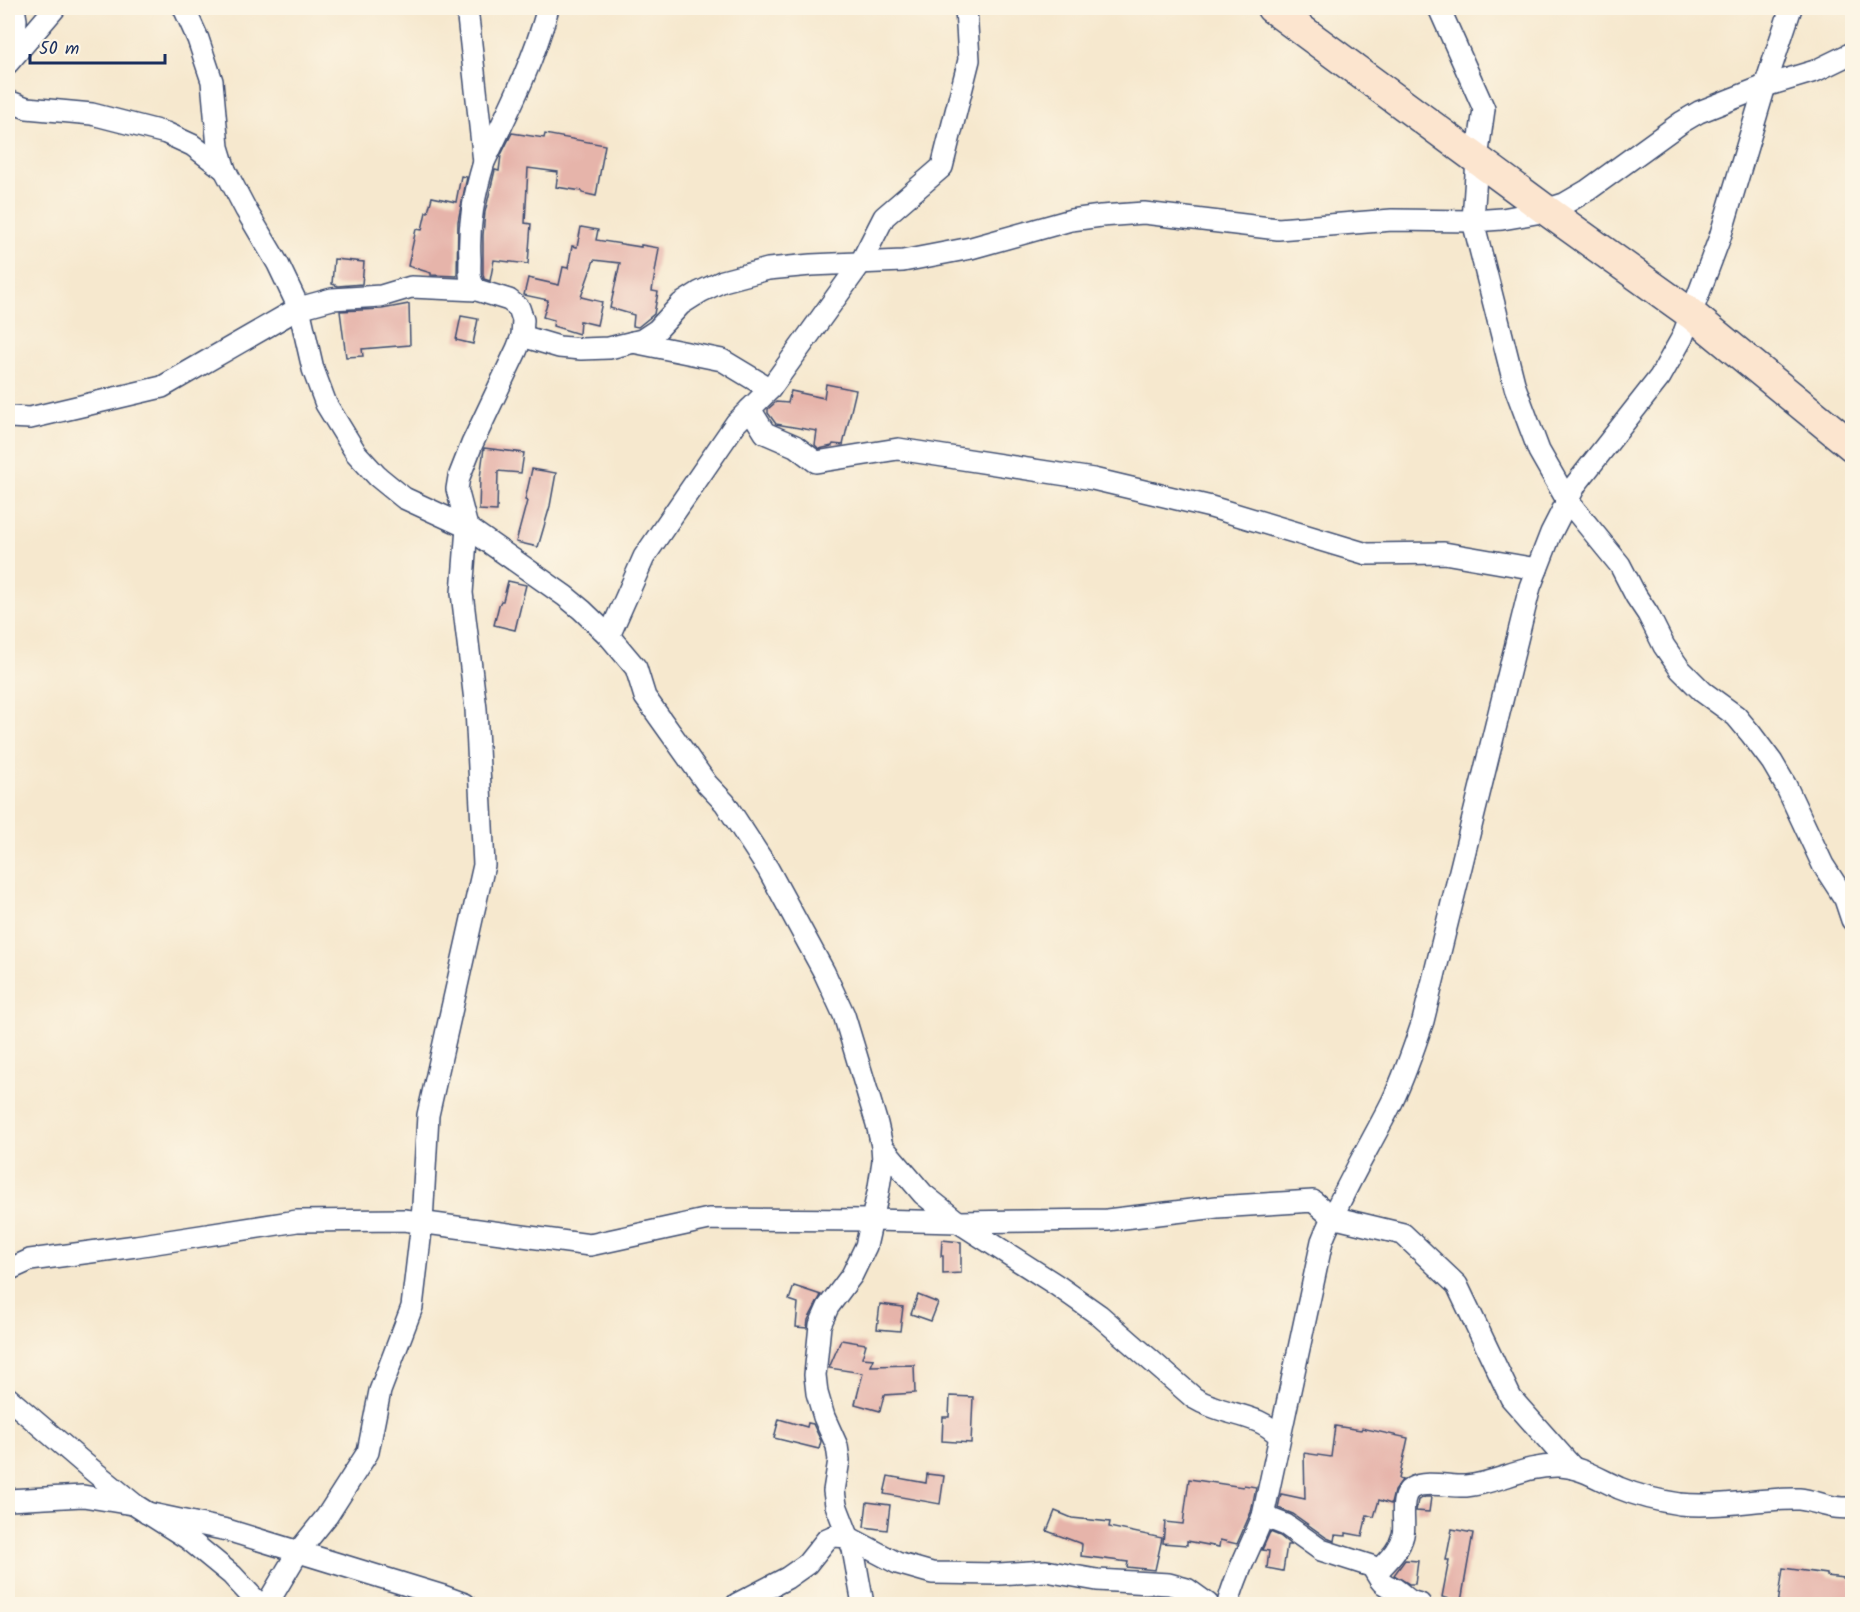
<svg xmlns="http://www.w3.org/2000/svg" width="1860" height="1612" font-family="Kalam,sans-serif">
<rect width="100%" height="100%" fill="#fcf5e5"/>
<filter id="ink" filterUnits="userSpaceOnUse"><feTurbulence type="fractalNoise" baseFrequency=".0167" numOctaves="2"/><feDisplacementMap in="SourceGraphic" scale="12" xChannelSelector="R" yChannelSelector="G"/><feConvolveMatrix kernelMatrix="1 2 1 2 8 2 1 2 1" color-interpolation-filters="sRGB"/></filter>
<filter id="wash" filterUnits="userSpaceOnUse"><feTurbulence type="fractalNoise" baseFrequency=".008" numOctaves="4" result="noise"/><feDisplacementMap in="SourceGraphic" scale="24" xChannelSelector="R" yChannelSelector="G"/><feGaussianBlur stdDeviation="1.35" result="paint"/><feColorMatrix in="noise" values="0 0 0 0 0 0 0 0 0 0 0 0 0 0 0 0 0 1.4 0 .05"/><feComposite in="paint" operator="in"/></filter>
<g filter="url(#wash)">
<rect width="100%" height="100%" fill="#f6e8ce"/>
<g id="blocks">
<g fill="#e6b4aa">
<path d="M512,133L544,138L545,134L605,145L596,196L582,193V191L556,187L558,172L528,168L525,223L531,224L528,264L494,260L490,281L484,279L483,274V235L485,212L495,170L499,171L501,155Z"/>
<path d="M461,176L467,177L458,221L457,276L431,275V273L408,266L416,229L422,230L426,212H428L432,197L456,202Z"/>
<path d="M581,227L598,230L596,240L641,247V245L659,248L652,291L658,292L654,314L638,327L633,326L634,315L610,308L620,263L594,260L581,297L602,302L597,325L580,321L579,334L553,326L554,320L543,317L548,300L524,295L528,278L559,285L563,267L568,268L572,246L577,247Z"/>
<path d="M334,259L364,262L362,284L338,286L332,284Z"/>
<path d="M409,304L410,345L362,349L363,356L346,357L340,311L382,309Z"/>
<path d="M461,316L478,319L473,344L456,340Z"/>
<path d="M826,384L856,390L843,445L833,444L832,446L819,449L815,445L817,431L776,424L768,413V409L776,402L788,403L791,391L824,398Z"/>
<path d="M484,448L524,453L521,473L498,471L497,511L479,510L480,478Z"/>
<path d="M532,469L556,473L550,506L538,547L516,542L527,501L525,500Z"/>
<path d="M508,581L526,585L515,630L494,625L499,605L501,601H503Z"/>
<path d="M942,1240L961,1242V1273L943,1274V1256H941Z"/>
<path d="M794,1286L821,1295L808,1320L807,1328L796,1327L798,1303L789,1300Z"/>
<path d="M918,1295L938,1303L931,1321L911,1314Z"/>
<path d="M880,1304L903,1307L900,1331L877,1329Z"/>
<path d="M841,1340L866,1344L862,1358L874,1359L871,1366L914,1365L915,1393L884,1395L880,1411L855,1404L863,1373L829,1368Z"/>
<path d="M950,1396L973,1397L971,1443L942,1441L943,1417H949Z"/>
<path d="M779,1419L807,1427L808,1423L813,1424L821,1441L819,1449L774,1438Z"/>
<path d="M1335,1426L1361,1430L1362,1428L1408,1438L1399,1479L1402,1480L1394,1491L1391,1504L1379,1500L1374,1517L1367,1515L1362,1536L1346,1533V1536L1335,1535L1334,1541L1327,1538L1293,1514L1278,1508L1281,1494L1305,1499L1304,1453L1331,1457Z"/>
<path d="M927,1474L944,1476L940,1504L884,1494L888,1476L926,1483Z"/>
<path d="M1189,1479L1243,1487L1244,1485L1256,1487L1251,1512L1237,1544L1220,1540L1219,1547L1187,1541V1545L1163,1543L1165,1522L1183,1524Z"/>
<path d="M1425,1497H1431L1429,1512L1416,1511L1418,1500Z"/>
<path d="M867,1502L890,1505L887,1530L864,1527Z"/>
<path d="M1055,1511L1072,1518L1110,1522L1109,1527L1162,1538L1155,1570L1127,1567L1128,1562L1081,1556L1082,1544L1047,1531Z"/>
<path d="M1452,1529L1473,1533L1461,1602L1442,1597L1449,1560H1446Z"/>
<path d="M1270,1532L1280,1536L1291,1545H1287L1283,1571L1267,1568L1269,1551L1262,1550Z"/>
<path d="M1405,1560L1418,1561L1415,1584H1409L1394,1575Z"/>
<path d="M1783,1568L1827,1574V1576L1852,1579V1605H1778Z"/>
</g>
</g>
</g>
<g filter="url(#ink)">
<use href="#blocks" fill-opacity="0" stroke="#3c4b6f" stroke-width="1.5"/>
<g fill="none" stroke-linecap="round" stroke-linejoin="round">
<g stroke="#3c4b6f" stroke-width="24">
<g id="street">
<path d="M184,8L198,39L212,81L218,147L225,170L246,210L278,264L299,308L313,369L326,404L356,453L377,476L404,498L467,527L565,596L582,610L609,636L636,668L645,697L707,784L725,803L768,869L824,972L844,1015L877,1124L882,1146L883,1161L878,1193L866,1246L852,1275L828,1307L820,1325L815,1375L817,1393L824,1417L837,1446L839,1460L834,1491L836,1505L853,1549L863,1604"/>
<path d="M467,8L484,162"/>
<path d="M1439,8L1484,109L1477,159L1473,221L1515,387L1539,451L1567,500L1620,565L1636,596L1648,614L1664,646L1680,669L1703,692L1736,716L1751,734L1772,762L1786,786L1823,865L1845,899L1852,920"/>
<path d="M13,56L16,20L14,8"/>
<path d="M8,63L55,8"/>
<path d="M8,101L27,108L92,114L166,133L192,145L225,170"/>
<path d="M477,290C468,282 470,270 470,259C468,224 474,196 484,162C509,110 533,63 548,8"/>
<path d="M522,336L559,347L581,349L609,348L642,340L657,330L681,304L700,292L723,281L768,269L811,265L903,261L971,248L1071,220L1101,216L1144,213L1278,229L1392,220L1473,221L1502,219L1536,213L1564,204L1588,190L1682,122L1699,112L1765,86L1815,71L1852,53"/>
<path d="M770,389L860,264L884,217L942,167L969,60L966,8"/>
<path d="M750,409L765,433L795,446L816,462L898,449L1093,479L1211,507L1367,554L1444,553L1537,569"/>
<path d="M8,417L30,418L162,387L299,308L332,299L381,296L411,287L477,290L509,300L519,308L523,320L522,336L517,349L472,444L459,477L457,489L467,527L462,593L476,709L484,865L428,1115L422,1222L412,1307L380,1391L368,1452L327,1516L298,1552L267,1604"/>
<path d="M609,636L644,557L736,423L770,389L722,360L633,342"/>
<path d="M882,1146L923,1194L958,1222L1058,1286L1099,1315L1194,1398C1199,1401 1205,1404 1211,1406C1235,1416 1261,1416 1279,1436"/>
<path d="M8,1270L30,1260L136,1246L297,1221L404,1220L590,1245L709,1219L872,1220L958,1222L1107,1220L1217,1207L1313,1201L1332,1217L1403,1234L1457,1285L1511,1398L1573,1468"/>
<path d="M8,1398L86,1465L135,1505L187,1538L232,1575L259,1604"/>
<path d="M8,1500L83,1496L132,1504"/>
<path d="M147,1513L227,1530L443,1596L465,1604"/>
<path d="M1263,1516L1286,1525L1321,1550L1371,1566C1376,1571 1377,1577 1382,1582C1386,1586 1391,1587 1395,1589C1407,1597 1404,1600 1420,1604"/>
<path d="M1377,1572C1388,1560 1399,1551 1403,1535C1406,1522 1398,1496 1412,1488C1425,1480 1451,1487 1466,1486C1499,1483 1524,1465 1559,1466C1581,1467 1599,1479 1619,1488C1638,1496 1660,1501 1680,1504C1720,1508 1759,1498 1799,1499C1811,1500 1822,1505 1834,1507C1840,1508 1847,1508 1852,1508"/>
<path d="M737,1604L787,1578L807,1564L827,1539L834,1536L848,1537L897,1563L932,1573L999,1574L1046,1571L1097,1580L1169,1584L1187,1589L1208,1604"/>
<path d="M1228,1604C1235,1574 1252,1545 1263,1516L1322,1241C1341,1193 1369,1148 1392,1102C1405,1075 1414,1048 1423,1021L1530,587L1551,533L1576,484L1660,377L1682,338L1720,237L1765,86L1791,8"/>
</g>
</g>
<g stroke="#3c4b6f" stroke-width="33">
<path id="secondary" d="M1272,8L1546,210L1691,314L1852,446"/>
</g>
<use href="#street" stroke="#fff" stroke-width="21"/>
<use href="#secondary" stroke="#fce5cf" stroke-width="30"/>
</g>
</g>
<rect width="1860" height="1612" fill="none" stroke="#fcf5e5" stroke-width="30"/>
<path d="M30 54v9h135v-9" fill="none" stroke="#1b2f5e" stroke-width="3"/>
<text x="39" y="54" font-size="18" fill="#1b2f5e" stroke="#fcf5e5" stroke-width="4.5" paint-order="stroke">50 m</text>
</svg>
